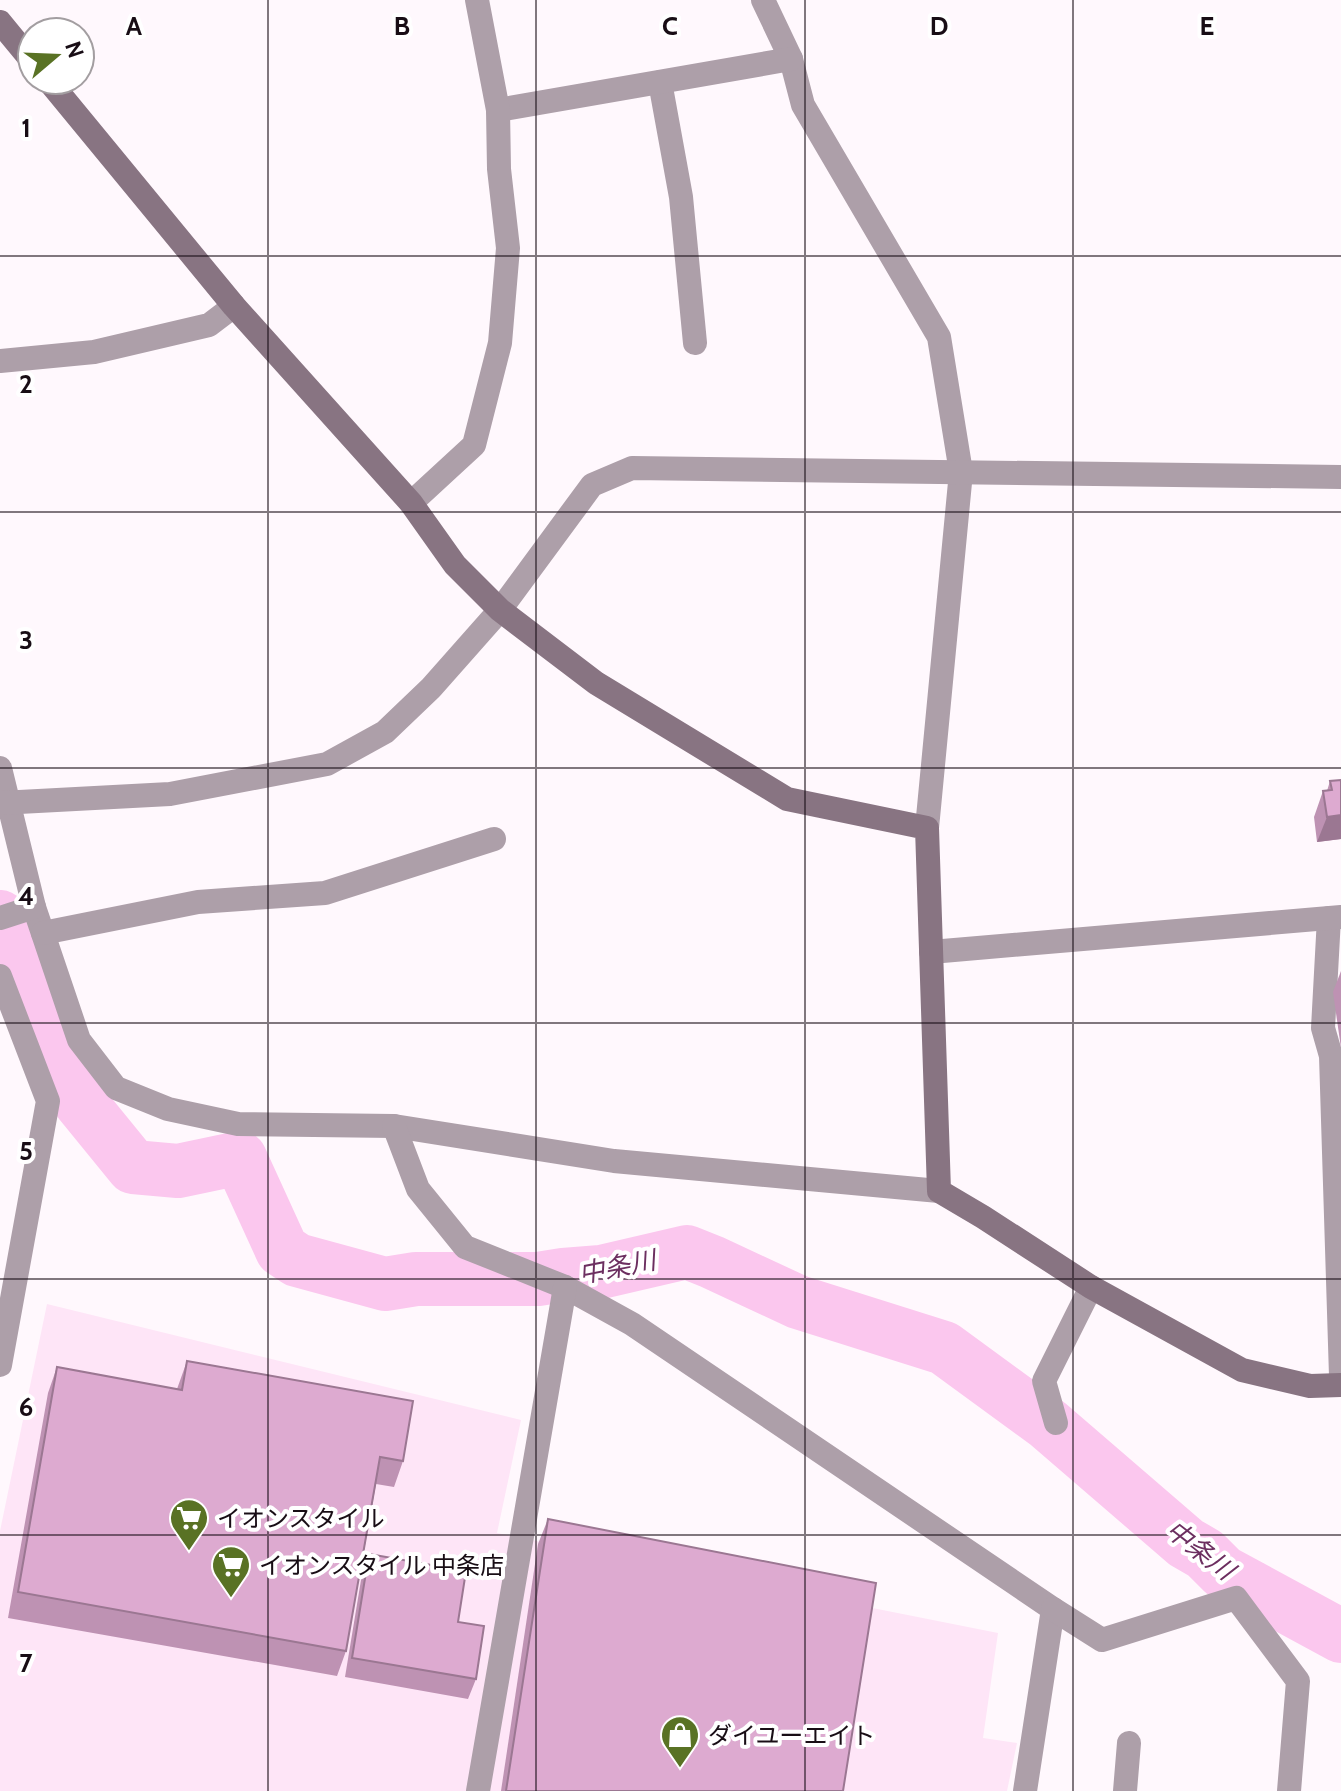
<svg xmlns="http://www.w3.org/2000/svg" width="1341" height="1791" font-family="Cabin,'Noto Sans JP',sans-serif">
<rect width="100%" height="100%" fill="#fff8fd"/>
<path fill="#fee5f7" d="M47,1304L521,1420L497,1533L998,1633L983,1738L1017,1743L1007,1791H0V1531Z"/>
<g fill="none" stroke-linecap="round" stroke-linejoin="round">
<path stroke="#fbc7ee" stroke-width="54" d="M0,917L34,1015L80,1102L133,1167L178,1171L240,1158L282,1250L297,1260L385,1284L416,1279H538L563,1275L601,1272L687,1252L712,1262L798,1302L944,1348L1048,1424L1186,1543L1205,1554L1223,1572L1341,1636"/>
<g stroke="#ad9fa9" stroke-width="24">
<path d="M763,0L791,59L803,105L939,337L961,472L927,828"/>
<path d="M660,82L681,197L695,343"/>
<path d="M498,110L791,59"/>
<path d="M0,361L94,352L209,325L234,306"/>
<path d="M411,503L474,445L500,343L508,248L499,169L498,110L477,0"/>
<path d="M0,768L34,907L79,1040L116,1088L168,1109L238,1124L394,1126L614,1161L939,1191"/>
<path d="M0,803L170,794L327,764L385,732L431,688L500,610L592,485L632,468L1341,477"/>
<path d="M0,918L34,907"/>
<path d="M1329,918L1323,1028L1331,1056L1341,1376"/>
<path d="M43,933L198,902L325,893L494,839"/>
<path d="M931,952L1341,917"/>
<path d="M0,976L48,1101L0,1365"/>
<path d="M394,1126L418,1189L465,1247L565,1287L632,1324L1053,1609L1025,1791"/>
<path d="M1056,1423L1044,1381L1091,1287"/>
<path d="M1053,1609L1102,1640L1236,1598L1298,1681L1289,1791"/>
<path d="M478,1791L565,1287"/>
<path d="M1125,1791L1129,1743"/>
</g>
<g stroke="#887482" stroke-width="24">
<path d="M0,22L32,61"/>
<path d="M48,80L234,306L411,503L455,565L500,610L596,683L787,799L927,828L939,1191L983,1217L1091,1287L1242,1370L1310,1386L1341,1385"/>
</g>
</g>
<g fill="#be92b3">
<path d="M1341,780V839L1317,842L1314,817L1323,791H1327L1330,781Z"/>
<path d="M1341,971V1048L1333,992Z"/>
<path d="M187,1361L403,1461L394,1487L376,1484L346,1651L337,1676L8,1618L48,1393L57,1367L177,1389Z"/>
<path d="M548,1519L843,1791H501L538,1544Z"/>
<path d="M369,1554L458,1622L476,1679L468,1699L345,1677L362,1574Z"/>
</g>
<path fill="#9b7792" d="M1341,815V839L1317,842L1327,817Z"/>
<g fill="#ddaad0" stroke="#9b7792" stroke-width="2">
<path d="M1341,780V815L1327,817L1323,791L1332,790L1330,781Z"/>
<path d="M187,1361L413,1401L403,1461L380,1457L346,1651L18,1592L57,1367L182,1390Z"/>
<path d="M548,1519L876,1583L843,1791H506Z"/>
<path d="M369,1554L466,1571L458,1622L484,1626L476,1679L352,1658Z"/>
</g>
<path fill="none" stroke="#180d15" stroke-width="2" stroke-opacity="0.55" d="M268,0V1791M536,0V1791M805,0V1791M1073,0V1791M0,256H1341M0,512H1341M0,768H1341M0,1023H1341M0,1279H1341M0,1535H1341"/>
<defs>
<g id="supermarket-pin" transform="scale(2)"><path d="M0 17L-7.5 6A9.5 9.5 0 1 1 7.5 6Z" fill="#597224" stroke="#fff"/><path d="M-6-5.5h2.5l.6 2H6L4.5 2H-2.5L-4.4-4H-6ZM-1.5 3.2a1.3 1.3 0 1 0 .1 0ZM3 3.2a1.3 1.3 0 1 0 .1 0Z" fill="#fff"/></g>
<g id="shop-pin" transform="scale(2)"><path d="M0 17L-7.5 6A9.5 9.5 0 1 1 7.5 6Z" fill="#597224" stroke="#fff"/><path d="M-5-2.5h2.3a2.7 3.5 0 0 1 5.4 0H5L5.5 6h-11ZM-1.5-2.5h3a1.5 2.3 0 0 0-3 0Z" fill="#fff"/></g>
</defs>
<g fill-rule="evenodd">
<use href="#supermarket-pin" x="189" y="1518"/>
<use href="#supermarket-pin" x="231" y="1565"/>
<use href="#shop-pin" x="680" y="1735"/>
</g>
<g text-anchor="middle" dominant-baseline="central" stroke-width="8" stroke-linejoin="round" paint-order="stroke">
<g font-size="24" fill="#180d15" stroke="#fff" text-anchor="start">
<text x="217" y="1518">イオンスタイル</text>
<text x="259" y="1565">イオンスタイル 中条店</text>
<text x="708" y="1735">ダイユーエイト</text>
</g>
<g font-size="26" font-style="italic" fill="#6c2f60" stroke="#fff">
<text transform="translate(617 1267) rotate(-11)">中条川</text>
<text transform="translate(1200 1550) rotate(38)">中条川</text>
</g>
</g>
<g font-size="26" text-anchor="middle" font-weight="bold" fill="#180d15" stroke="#fff" stroke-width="8" stroke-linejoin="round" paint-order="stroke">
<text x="134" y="35">A</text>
<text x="402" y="35">B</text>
<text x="670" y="35">C</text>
<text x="939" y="35">D</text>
<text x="1207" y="35">E</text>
<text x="26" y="137">1</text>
<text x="26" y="393">2</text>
<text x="26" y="649">3</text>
<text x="26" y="905">4</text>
<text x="26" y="1160">5</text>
<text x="26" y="1416">6</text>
<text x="26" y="1672">7</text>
</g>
<g transform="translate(56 56) rotate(71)"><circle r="38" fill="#ffffff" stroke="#a39ea1" stroke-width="2"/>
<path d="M0-6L14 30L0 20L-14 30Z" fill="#597224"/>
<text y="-12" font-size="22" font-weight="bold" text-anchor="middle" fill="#180d15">N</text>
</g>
</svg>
